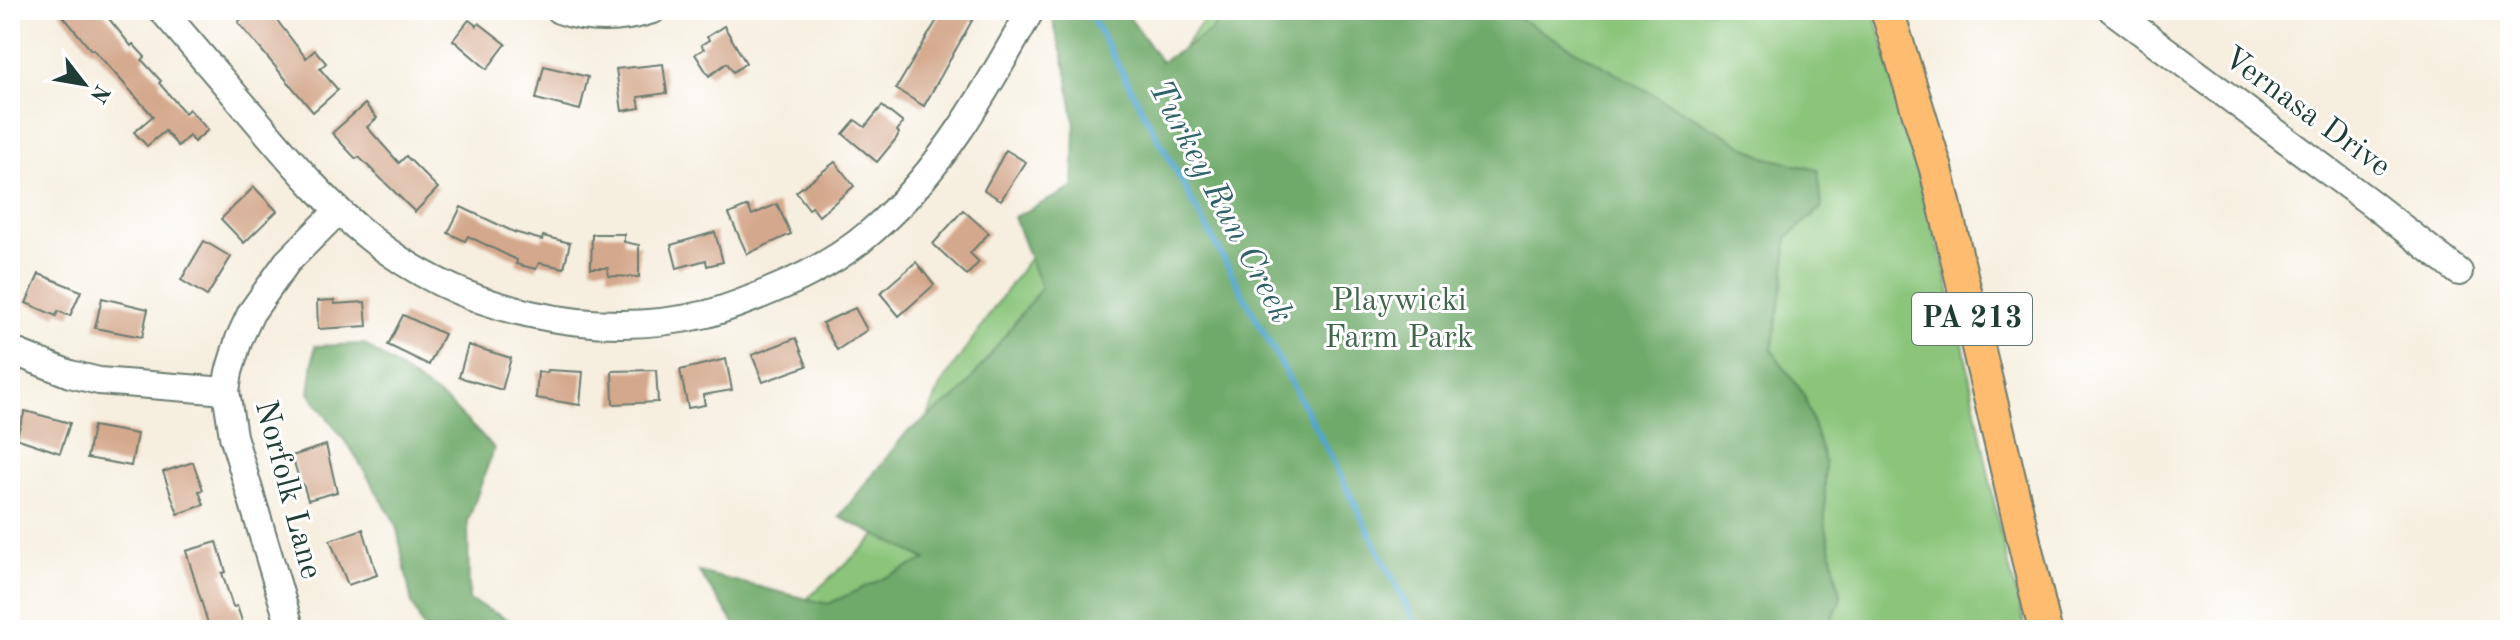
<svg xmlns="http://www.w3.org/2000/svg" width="2520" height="640" font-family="'Old Standard TT',serif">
<rect width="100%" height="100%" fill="#fff"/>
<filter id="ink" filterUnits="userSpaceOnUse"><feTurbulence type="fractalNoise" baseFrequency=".0125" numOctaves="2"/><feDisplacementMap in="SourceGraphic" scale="16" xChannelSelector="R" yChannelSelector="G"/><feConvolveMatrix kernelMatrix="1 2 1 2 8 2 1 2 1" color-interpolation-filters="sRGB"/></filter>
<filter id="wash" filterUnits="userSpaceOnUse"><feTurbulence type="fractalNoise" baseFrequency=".006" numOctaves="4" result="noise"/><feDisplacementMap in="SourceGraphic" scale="32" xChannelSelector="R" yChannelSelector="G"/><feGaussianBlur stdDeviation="1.8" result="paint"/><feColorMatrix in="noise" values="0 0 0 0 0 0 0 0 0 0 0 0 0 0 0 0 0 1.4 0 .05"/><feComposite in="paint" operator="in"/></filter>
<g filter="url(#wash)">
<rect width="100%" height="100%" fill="#f6eede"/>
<path fill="#8ac57a" stroke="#548157" stroke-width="2" d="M1211,10H1874L1959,323L2000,532L2026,630H773L884,529L940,386L1017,275Z"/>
<g fill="#6faa6a" stroke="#47744f" stroke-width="2">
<path d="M1063,10H1124L1161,62L1211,31L1226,10H1509L1517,17L1764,157L1818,170L1822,207L1787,238L1785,273L1772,350L1804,395L1825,462V522L1841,599L1827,630H739L699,572L828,604L926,559L839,517L906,433L960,394L1041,288L1014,217L1073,188L1075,126L1066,68L1053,22Z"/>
<path d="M364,344L449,403L494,448L468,521L469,600L515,623L517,630H424L412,604L396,524L353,452L309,393L315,346Z"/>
</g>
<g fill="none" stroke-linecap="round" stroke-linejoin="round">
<path stroke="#51a6cd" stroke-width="6" d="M1088,10L1323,441L1419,630"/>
</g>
<g id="blocks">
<g fill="#d4a88c">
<path d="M58,10H102L131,46L133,44L145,57L142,60L161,81L159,83L185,113L189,109L208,130L194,142L189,136L178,146L165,131L147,146L134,132L153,116L93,49L91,50Z"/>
<path d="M252,10H269L306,58L315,50L326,63L320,69L338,90L313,112L238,22Z"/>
<path d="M943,10H978L924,106L896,89Z"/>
<path d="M469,20L477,26L479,23L506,44L487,69L453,40Z"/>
<path d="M724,26L746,63L733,72L727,63L709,76L695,54L704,49L701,45L709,40L707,37Z"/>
<path d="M663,64L667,93L638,97L640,108L622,111L616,69Z"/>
<path d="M544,66L588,77L580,110L536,99Z"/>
<path d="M365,104L377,118L367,127L399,163L406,156L438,188L415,212L359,157L356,159L332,133Z"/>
<path d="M882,106L903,123L897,131L899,133L896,139L877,162L843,134L855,120L865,127Z"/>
<path d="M1006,150L1026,162L1001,200L984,190Z"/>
<path d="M835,162L854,186L819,216L812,207L809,209L796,192Z"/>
<path d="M254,187L277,211L244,243L221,219Z"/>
<path d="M777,204L791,234L747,254L729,214L748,206L752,215Z"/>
<path d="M461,207L514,232L542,240L543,236L570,243L564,268L539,263L536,269L516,264L517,260L468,236L465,241L448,233Z"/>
<path d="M963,210L989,233L970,253L979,262L967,275L933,244Z"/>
<path d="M715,232L723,262L707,266L706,260L677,268L671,245Z"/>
<path d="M592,234H624V242L639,245V277L608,276V268H591Z"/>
<path d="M204,241L231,257L207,296L181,280Z"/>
<path d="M916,262L934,285L899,316L880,293Z"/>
<path d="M39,274L81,291L70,316L58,311L56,316L26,303Z"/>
<path d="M102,298L148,309L142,337L95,328Z"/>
<path d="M334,300L335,304L365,302L367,326L318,329L317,301Z"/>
<path d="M855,308L867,330L837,350L822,323Z"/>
<path d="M403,315L444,334L429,365L388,345Z"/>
<path d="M796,338L807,366L763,382L752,355Z"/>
<path d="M468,345L511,358L502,390L459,377Z"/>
<path d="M726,359L732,390L703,395L705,405L688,408L680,370Z"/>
<path d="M548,370L583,372L580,405L536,398L538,372L547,373Z"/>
<path d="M656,370L658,402L613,404L612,371Z"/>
<path d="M25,411L70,423L60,453L16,438Z"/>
<path d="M93,426L137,434L131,466L87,458Z"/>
<path d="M326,445L337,492L308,500L303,484L301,485L292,456Z"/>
<path d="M193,462L203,490L199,491L204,505L178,514L163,472Z"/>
<path d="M363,529L377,575L348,585L330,540Z"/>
<path d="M217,542L226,572L222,573L233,607L237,606L245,630H210L186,551Z"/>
</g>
</g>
</g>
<g filter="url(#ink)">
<use href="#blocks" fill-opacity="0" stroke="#6a7b70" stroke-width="2"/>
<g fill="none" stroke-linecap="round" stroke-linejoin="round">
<g stroke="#6a7b70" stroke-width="30">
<g id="minor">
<path d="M162,10C194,47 225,84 257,121C292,162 327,204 370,238C462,312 592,341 707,314C729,308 749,300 770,291C807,276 843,257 873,230C942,170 987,89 1031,10"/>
<path d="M559,10C589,21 622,20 653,10"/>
<path d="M2112,10L2371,203L2459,272"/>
<path d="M10,350L70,374L99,381L226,391"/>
<path d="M291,630L233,436L226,391L229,372L239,339L251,313L287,262L338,211"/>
</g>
</g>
<g stroke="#6a7b70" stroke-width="36">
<path id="major" d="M1887,10L1936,169L2045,630"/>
</g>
<use href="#minor" stroke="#fff" stroke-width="26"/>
<use href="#major" stroke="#fdbc6f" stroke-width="32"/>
</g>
</g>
<g text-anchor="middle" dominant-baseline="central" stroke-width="6" stroke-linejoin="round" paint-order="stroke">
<rect fill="#fff" stroke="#627771" stroke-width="2" x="1912" y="293" width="120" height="52" rx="6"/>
<g font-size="30" font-weight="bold" fill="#1f3d34">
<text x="1972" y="319">PA 213</text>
</g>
<g font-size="32" fill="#1f3d34" stroke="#fff">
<text transform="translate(2306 113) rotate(36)">Vernasa Drive</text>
<text transform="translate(287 490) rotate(75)">Norfolk Lane</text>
</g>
<g font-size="32" fill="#3f6649" stroke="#fff">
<text x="1399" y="302">Playwicki<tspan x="1399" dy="37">Farm Park</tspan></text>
</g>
<g font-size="34" font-style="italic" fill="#30626a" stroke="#fff">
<text transform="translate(1220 202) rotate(62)">Turkey Run Creek</text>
</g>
</g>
<rect width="2520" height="640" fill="none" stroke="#fff" stroke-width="40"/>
<g transform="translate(84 84) rotate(121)" stroke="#ffffff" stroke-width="6" paint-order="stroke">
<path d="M0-6L14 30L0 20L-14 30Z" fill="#1f3d34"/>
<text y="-12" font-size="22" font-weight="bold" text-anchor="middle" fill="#1f3d34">N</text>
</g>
</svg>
